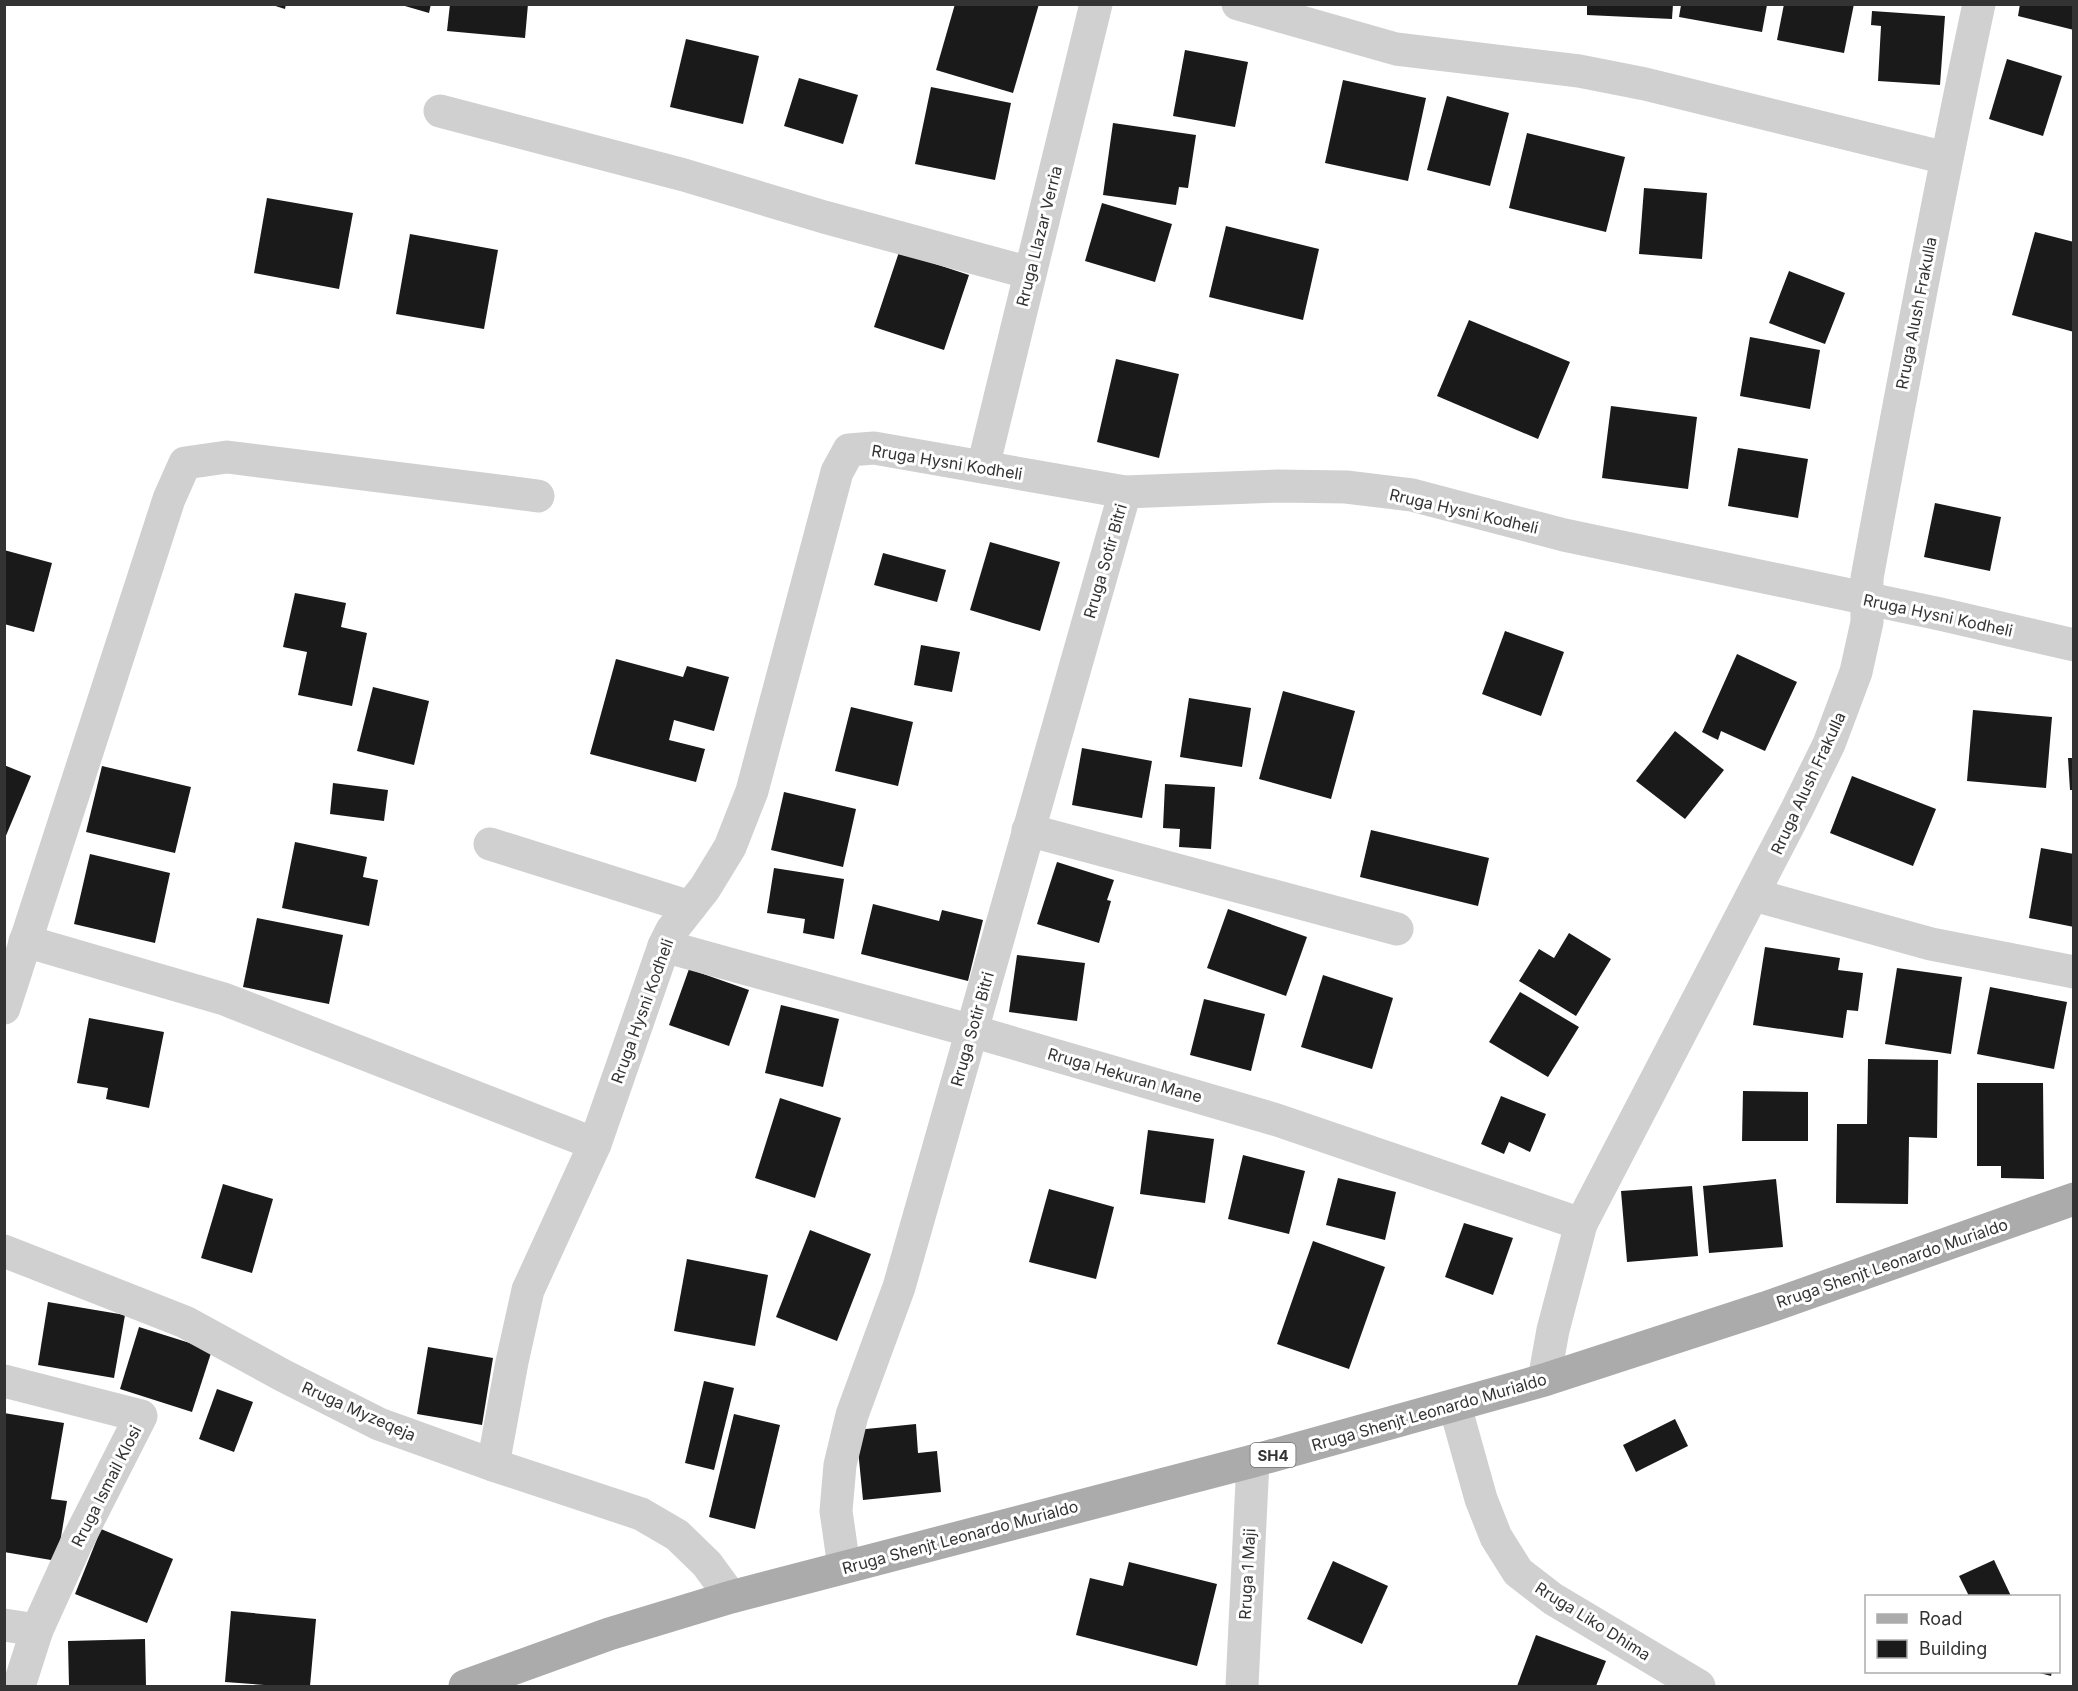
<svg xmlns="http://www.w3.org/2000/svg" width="2078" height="1691" font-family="Inter,sans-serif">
<rect width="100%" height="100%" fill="#fff"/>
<g fill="#1a1a1a">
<path d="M269,4H286L285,9Z"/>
<path d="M398,4H431L429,13Z"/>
<path d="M450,4H528L525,38L447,31Z"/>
<path d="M955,4H1039L1013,93L936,70Z"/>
<path d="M1587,4H1673L1672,19L1587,15Z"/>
<path d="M1784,4H1854L1844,53L1777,40Z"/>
<path d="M2020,4H2074V30L2018,16Z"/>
<path d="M1681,5H1767L1762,32L1679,17Z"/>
<path d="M1872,11L1945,16L1940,85L1878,81L1881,26L1871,25Z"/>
<path d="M686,39L759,56L743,124L670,107Z"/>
<path d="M1185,50L1248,62L1235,127L1173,116Z"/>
<path d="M2007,59L2062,76L2043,136L1989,119Z"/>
<path d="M799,78L858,95L843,144L784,126Z"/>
<path d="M1343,80L1426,98L1408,181L1325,163Z"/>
<path d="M931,87L1011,103L995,180L915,164Z"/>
<path d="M1447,96L1509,113L1490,186L1427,170Z"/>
<path d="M1113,123L1196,135L1188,188L1179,187L1176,205L1103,195Z"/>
<path d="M1527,133L1625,157L1606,232L1509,208Z"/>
<path d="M1644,188L1707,193L1702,259L1639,254Z"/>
<path d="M267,198L353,213L339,289L254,273Z"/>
<path d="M1102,203L1172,224L1155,282L1085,261Z"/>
<path d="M1226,226L1319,249L1303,320L1209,297Z"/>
<path d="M2035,232L2074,242V332L2012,315Z"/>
<path d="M410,234L498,250L484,329L396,314Z"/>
<path d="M899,252L969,275L944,350L874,327Z"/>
<path d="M1789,271L1845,293L1825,344L1769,323Z"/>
<path d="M1469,320L1570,362L1538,439L1437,396Z"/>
<path d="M1750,337L1820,350L1810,409L1740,396Z"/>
<path d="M1116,359L1179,374L1159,458L1097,442Z"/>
<path d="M1611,406L1697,417L1688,489L1602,478Z"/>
<path d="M1738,448L1808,459L1798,518L1728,506Z"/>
<path d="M1935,503L2001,517L1990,571L1924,557Z"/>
<path d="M990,542L1060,562L1040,631L970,610Z"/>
<path d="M4,550L52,563L34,632L4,624Z"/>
<path d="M883,553L946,570L937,602L874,585Z"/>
<path d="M295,593L346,603L341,627L367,633L352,706L298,695L307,652L283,647Z"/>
<path d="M1505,631L1564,652L1541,716L1482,694Z"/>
<path d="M921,645L960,652L952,692L914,685Z"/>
<path d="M1737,654L1797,682L1765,751L1721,731L1718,740L1702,732Z"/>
<path d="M616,659L683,677L687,666L729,677L714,731L674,720L669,740L705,749L696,782L590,754Z"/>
<path d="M373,687L429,701L414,765L357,751Z"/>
<path d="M1283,691L1355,711L1331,799L1259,779Z"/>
<path d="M1189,698L1251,708L1242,767L1180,757Z"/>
<path d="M851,707L913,722L898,786L835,771Z"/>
<path d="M1973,710L2052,717L2046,788L1967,781Z"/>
<path d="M1675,731L1724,770L1685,819L1636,781Z"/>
<path d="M1082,748L1152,761L1142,818L1072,805Z"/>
<path d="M2068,758H2074V790H2070Z"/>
<path d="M4,765L31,776L5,838H4Z"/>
<path d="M102,766L191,787L175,853L86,832Z"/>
<path d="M1852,776L1936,809L1913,866L1830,833Z"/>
<path d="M333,783L388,790L384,821L330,814Z"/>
<path d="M1165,784L1215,787L1211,849L1179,847L1180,829L1163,828Z"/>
<path d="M784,792L856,809L843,867L771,850Z"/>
<path d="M1371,830L1489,858L1478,906L1360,877Z"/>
<path d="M295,842L367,857L363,877L378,880L369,926L282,908Z"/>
<path d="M2041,848L2074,854V927L2029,918Z"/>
<path d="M90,854L170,873L155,943L74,924Z"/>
<path d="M1057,862L1114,880L1107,900L1111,901L1099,943L1037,924Z"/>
<path d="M774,868L844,879L834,939L803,933L805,919L767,913Z"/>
<path d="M873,904L939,921L942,910L983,920L968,981L861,954Z"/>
<path d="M1228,909L1307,937L1286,996L1207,968Z"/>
<path d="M257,918L343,935L329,1004L243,987Z"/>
<path d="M1569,933L1611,959L1576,1016L1519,981L1539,949L1554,958Z"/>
<path d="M1765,947L1840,958L1838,970L1863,973L1858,1011L1847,1010L1843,1038L1753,1025Z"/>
<path d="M1017,955L1085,963L1077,1021L1009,1012Z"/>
<path d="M1897,968L1962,977L1951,1054L1885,1044Z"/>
<path d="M689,969L749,990L729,1046L669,1025Z"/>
<path d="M1323,975L1393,998L1372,1069L1301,1047Z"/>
<path d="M1990,987L2067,1002L2054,1069L1977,1054Z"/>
<path d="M1520,992L1579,1027L1548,1077L1489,1042Z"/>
<path d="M1204,999L1265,1014L1251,1071L1190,1055Z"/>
<path d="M781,1005L839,1019L823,1087L765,1073Z"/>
<path d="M89,1018L164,1032L149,1108L106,1099L108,1088L77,1083Z"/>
<path d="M1868,1059L1938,1060L1937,1138L1909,1137L1908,1204L1836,1203L1837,1124H1867Z"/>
<path d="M1977,1083H2043L2044,1179L2001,1178V1166H1977Z"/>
<path d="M1743,1091L1808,1092V1141H1742Z"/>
<path d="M1501,1096L1546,1114L1530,1152L1509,1142L1504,1154L1481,1144Z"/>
<path d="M780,1098L841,1118L815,1198L755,1178Z"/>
<path d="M1148,1130L1214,1139L1205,1203L1140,1194Z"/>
<path d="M1243,1155L1305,1171L1289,1234L1228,1219Z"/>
<path d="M1338,1178L1396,1192L1385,1240L1326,1225Z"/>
<path d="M1776,1179L1783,1247L1709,1253L1703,1186Z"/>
<path d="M223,1184L273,1199L252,1273L201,1258Z"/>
<path d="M1692,1186L1698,1256L1627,1262L1621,1191Z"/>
<path d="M1049,1189L1114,1207L1096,1279L1029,1262Z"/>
<path d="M1464,1223L1513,1238L1493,1295L1445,1277Z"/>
<path d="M810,1230L871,1254L837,1341L776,1317Z"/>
<path d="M1313,1241L1385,1267L1349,1369L1277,1344Z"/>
<path d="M687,1259L768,1275L755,1346L674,1331Z"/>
<path d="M48,1302L125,1315L114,1378L38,1365Z"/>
<path d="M139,1327L212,1350L192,1412L120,1389Z"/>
<path d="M428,1347L493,1358L482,1425L417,1414Z"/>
<path d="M704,1381L734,1388L714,1470L685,1463Z"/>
<path d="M217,1389L253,1402L234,1452L199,1439Z"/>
<path d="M4,1413L64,1423L51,1499L67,1501L57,1561L4,1552Z"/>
<path d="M734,1414L780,1425L755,1529L709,1517Z"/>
<path d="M1675,1419L1688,1446L1636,1472L1623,1445Z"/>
<path d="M916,1424L918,1453L937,1451L941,1492L863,1500L856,1430Z"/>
<path d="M101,1529L173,1559L147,1623L75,1594Z"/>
<path d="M1994,1560L2011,1596H1969L1959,1576Z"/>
<path d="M1333,1561L1388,1586L1362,1644L1307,1619Z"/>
<path d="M1129,1562L1217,1584L1197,1666L1076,1635L1090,1578L1123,1586Z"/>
<path d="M231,1611L316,1619L310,1686H278L225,1682Z"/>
<path d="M1536,1635L1606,1661L1596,1686H1517Z"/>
<path d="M145,1639L146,1686H69L68,1641Z"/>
<path d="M2036,1672H2052L2051,1676Z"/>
</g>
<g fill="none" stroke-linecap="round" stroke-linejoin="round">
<g stroke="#d0d0d0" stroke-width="33">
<path d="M1238,4L1396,49L1579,71L1645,84L1946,158"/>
<path d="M440,111L684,175L824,217L1030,273"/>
<path d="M983,467L1096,4"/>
<path d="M1028,830L1397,929"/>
<path d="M490,844L690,907"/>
<path d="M1754,895L1931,944L2074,972"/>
<path d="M25,941L224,999L595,1144"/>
<path d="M664,946L972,1031L1277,1120L1581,1224"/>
<path d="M4,1008L169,499L185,463L227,457L538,496"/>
<path d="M4,1251L185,1322L284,1376L379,1424L493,1465L641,1514L677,1535L707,1564L731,1597"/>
<path d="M1544,1380L1553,1330L1581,1224L1797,809L1829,744L1856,672L1867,622V578C1902,387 1938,195 1979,4"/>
<path d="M4,1381L141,1416L77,1542L37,1630L19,1686"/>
<path d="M1455,1406L1481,1499L1496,1537L1518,1572L1553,1599L1699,1686"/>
<path d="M493,1465L512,1362L528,1290L595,1144L664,946L672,930L705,888L730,847L752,791L837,472L849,450L874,448L1125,492L1278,486L1346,487L1412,495L1564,535L1940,614L2074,645"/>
<path d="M844,1567L836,1511L840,1465L852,1415L899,1287L1125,492"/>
<path d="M4,1625L37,1630"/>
<path d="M1242,1686L1253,1461"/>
</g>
<path stroke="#ababab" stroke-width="33" d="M465,1686L609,1634L731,1597L1253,1461L1544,1380L1765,1308L2074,1199"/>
</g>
<g text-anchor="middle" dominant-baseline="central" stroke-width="6" stroke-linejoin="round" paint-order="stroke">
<rect fill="#fff" stroke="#707070" stroke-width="1.5" x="1250.5" y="1443" width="45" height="24" rx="4.5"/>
<g font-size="15" font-weight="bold" fill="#333">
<text x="1273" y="1455">SH4</text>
</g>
<g font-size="16" fill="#333" stroke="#fff">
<text transform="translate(1039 236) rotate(-76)">Rruga Llazar Verria</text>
<text transform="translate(1916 313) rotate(-79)">Rruga Alush Frakulla</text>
<text transform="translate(947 462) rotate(9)">Rruga Hysni Kodheli</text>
<text transform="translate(1464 511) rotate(13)">Rruga Hysni Kodheli</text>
<text transform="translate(1105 561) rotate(-74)">Rruga Sotir Bitri</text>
<text transform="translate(1938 615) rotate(12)">Rruga Hysni Kodheli</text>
<text transform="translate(1808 783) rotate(-65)">Rruga Alush Frakulla</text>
<text transform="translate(642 1011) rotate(-70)">Rruga Hysni Kodheli</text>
<text transform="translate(972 1029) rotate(-74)">Rruga Sotir Bitri</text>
<text transform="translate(1125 1075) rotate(16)">Rruga Hekuran Mane</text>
<text transform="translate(1892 1263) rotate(-19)">Rruga Shenjt Leonardo Murialdo</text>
<text transform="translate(359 1411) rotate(24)">Rruga Myzeqeja</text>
<text transform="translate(1429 1412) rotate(-16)">Rruga Shenjt Leonardo Murialdo</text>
<text transform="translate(106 1486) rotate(-63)">Rruga Ismail Klosi</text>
<text transform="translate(960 1537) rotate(-15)">Rruga Shenjt Leonardo Murialdo</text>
<text transform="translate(1247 1574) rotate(-87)">Rruga 1 Maji</text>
<text transform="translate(1593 1621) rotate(32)">Rruga Liko Dhima</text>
</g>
</g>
<rect width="2078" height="1691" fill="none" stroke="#333333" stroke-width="12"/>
<rect x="1865" y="1595" width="195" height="78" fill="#ffffff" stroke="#adadad" stroke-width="1.5"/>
<rect x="1877" y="1614" width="30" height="9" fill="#ababab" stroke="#adadad" stroke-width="1.5"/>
<text x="1919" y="1625" font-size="18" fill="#333333">Road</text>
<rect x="1877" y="1640" width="30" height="18" fill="#1a1a1a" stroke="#adadad" stroke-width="1.5"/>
<text x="1919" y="1655" font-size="18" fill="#333333">Building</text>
</svg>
